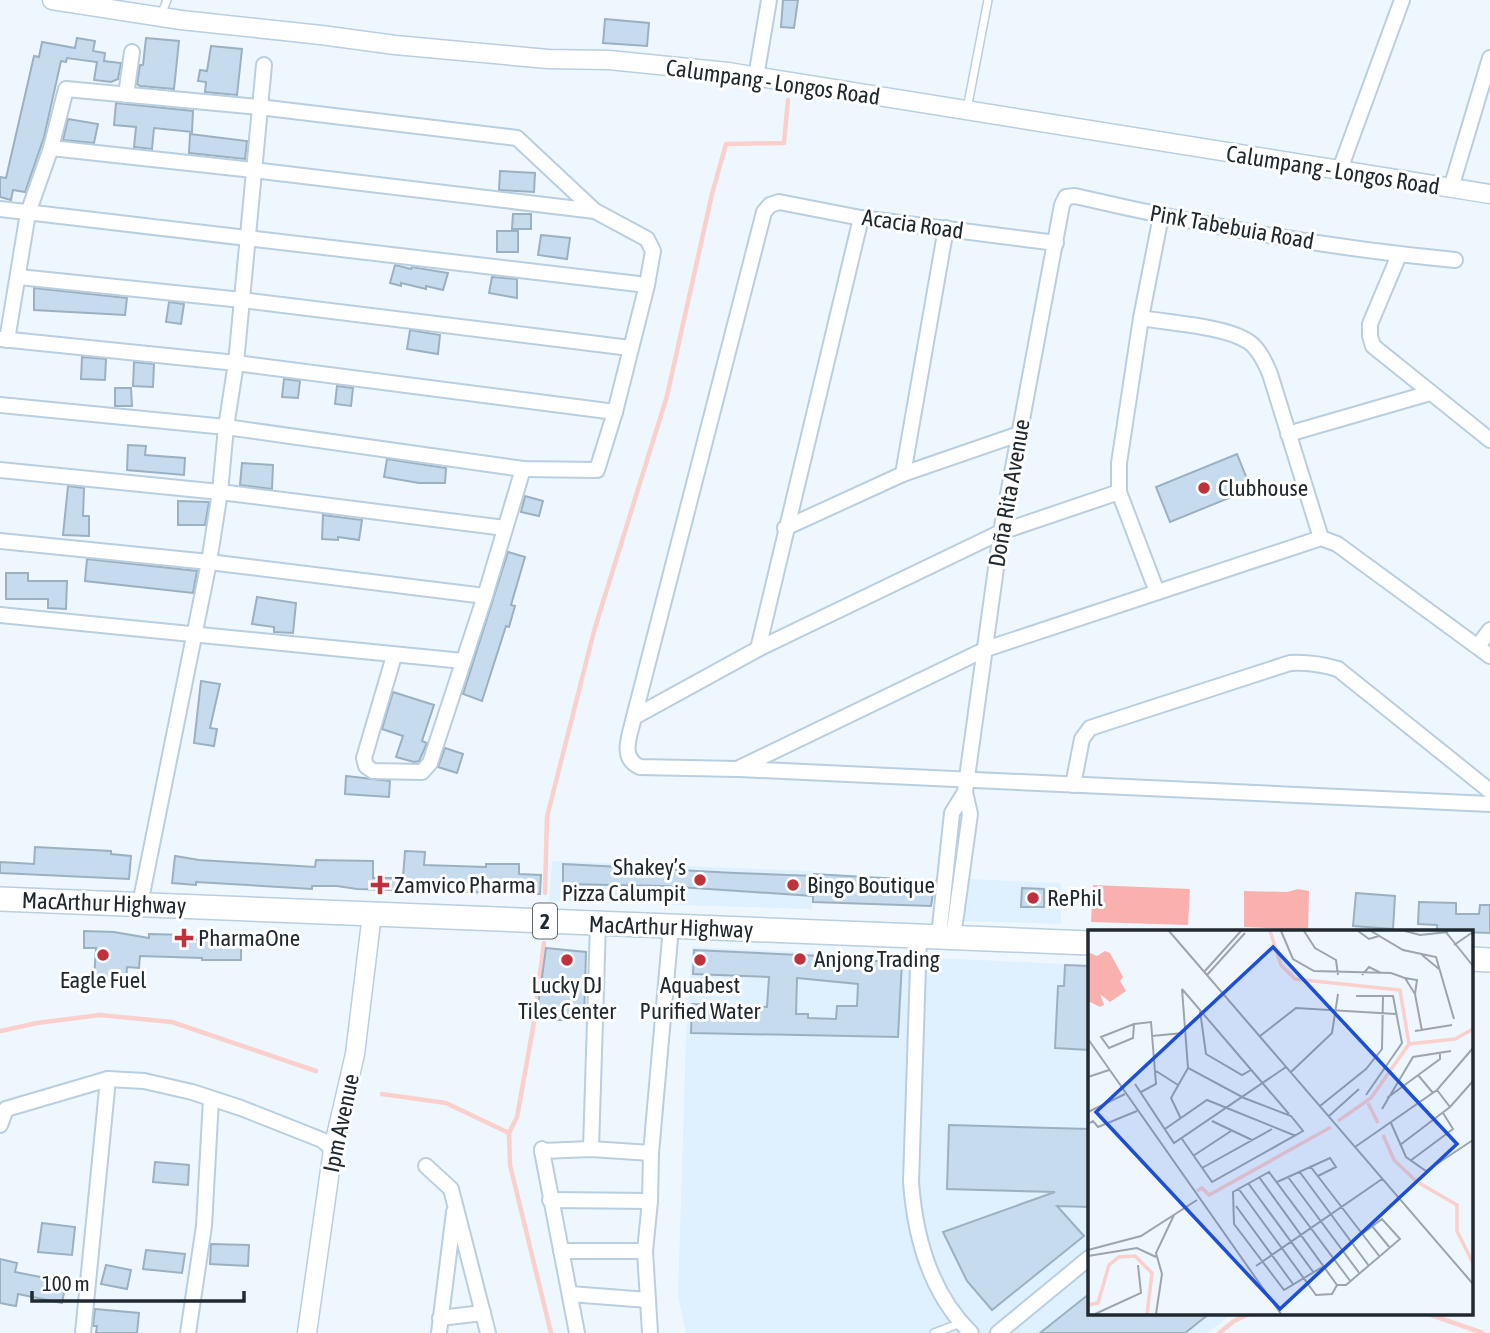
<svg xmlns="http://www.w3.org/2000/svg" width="1490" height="1333" font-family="'Asap Condensed',sans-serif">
<rect width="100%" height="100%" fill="#eef7fe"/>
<g fill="#dff0fe">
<path d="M552,861L813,871L812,909L549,901Z"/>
<path d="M968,879L1061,883V924L963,921Z"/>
<path d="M692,947L1089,965V1314H1232L1207,1333H686L678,1296L686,1037Z"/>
</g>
<g fill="#fab1ae">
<path d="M1093,885L1190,889L1188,925L1091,922Z"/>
<path d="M1298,889L1309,891L1308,930L1244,927V891L1287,892Z"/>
</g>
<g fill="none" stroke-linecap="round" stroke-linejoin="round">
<g stroke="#facfcc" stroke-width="4.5">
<path d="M545,893L547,817L594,631L667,396L712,194L726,144L784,143L788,100"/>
<path d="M544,943L533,1028L517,1117L509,1133L510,1165L551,1333"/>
<path d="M1,1031L37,1023L100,1015L172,1022L316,1071"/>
<path d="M382,1094L446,1103L509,1133"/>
<path d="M1428,1314L1483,1333"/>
<path d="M1219,1333L1234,1321L1249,1314"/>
</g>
</g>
<g fill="#c6dcee" stroke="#9bb0c1" stroke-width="2" fill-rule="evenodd">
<path d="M783,0H798L794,28L781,27Z"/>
<path d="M605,19L649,23L647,46L603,43Z"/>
<path d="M77,38L95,41L93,51L105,53L104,61L121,63L118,79L111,82L94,80L97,62L67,58L66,62L61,61L44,137L25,192L13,190L11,200L0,197V177L6,178L34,56L39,57L42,42L75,48Z"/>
<path d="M146,38L179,41L174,89L140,86L137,84L140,65H143Z"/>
<path d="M211,46L242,49L237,95L205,92L206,82L198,81L200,70L207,71Z"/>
<path d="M116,103L193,111L192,132L154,128L152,149L134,147L136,127L114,125Z"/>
<path d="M68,119L98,124L94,143L63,140Z"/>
<path d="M190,134L247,141L245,159L189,153Z"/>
<path d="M500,171L535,173L534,192L499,190Z"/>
<path d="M513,214H531V229H512Z"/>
<rect x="497" y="231" width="21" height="21"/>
<path d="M541,235L570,238L567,259L538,255Z"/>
<path d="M395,265L411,269L412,267L448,273L443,290L426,286V289L401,283V286L390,283Z"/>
<path d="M492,277L517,279V298L489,293Z"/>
<path d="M34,288L127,298L125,315L34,310Z"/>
<path d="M169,302L184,304L181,324L166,322Z"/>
<path d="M410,330L440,335L438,354L407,349Z"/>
<path d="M82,357L106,359L105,380L81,379Z"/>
<path d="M134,362L154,364L153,387L133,386Z"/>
<path d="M284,379L300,381L298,398L282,397Z"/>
<path d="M337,386L353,388L351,406L335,404Z"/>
<path d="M115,388H131L132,406H115Z"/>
<path d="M128,445L146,446L145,455L185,458L184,475L127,470Z"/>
<path d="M1237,454L1251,489L1170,522L1156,487Z"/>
<path d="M387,459L446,468L445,483H419L384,477Z"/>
<path d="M242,463L273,465L272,489L240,485Z"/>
<path d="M68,486L84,488L83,516H89V536L63,535Z"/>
<path d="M525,496L543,501L539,516L521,512Z"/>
<path d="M178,501L209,502L205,525H178Z"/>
<path d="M323,515L362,520L359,540L338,537V540L322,539Z"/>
<path d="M508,552L525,557L511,605L515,606L509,627L506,626L482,701L463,694Z"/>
<path d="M87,559L197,571L193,593L85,581Z"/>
<path d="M6,573H28V581H67L66,609L48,608V599H6Z"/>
<path d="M257,597L296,603L293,633L274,632V627L252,624Z"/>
<path d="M201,681L220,684L210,728L217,729L214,746L194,743Z"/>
<path d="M393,692L434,705L422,741L427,743L419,761L414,762L396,757L403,736L382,729Z"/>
<path d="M445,748L463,754L457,773L438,767Z"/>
<path d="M346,776L390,781L389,797L345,794Z"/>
<path d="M35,847L111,851V854L131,856L129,879L0,873V862L34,864Z"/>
<path d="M405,851L425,852L424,865L486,867V864H519V874L541,875L540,894L357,889L337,886H312V889L196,882V885L172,883L175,856L199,860L315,867L316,860L373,861V878H403Z"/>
<path d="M563,864L735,873L814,876V874L935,881L931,906L813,902V896L664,886L563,884Z"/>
<path d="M1022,888L1044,889V907H1021Z"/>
<path d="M1356,893L1395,896L1393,929L1353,926Z"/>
<path d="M1419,902L1456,903V914H1479L1480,905H1490V933L1437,931V925L1418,924Z"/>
<path d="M84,931L114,932L149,938V934L190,935V940L241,939V960H202V958L140,956L139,968L127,967L126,981L94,979L96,948H84Z"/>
<path d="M546,948L586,952L584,1020H536Z"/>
<path d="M694,950L821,956L820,959L902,962L898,1037L691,1033L692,1004L767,1007L769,977L693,974ZM797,978L858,984L857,1006H837L836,1019L808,1018V1014H796Z"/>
<path d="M1065,965L1089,966V1050L1055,1048L1058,986H1064Z"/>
<path d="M949,1125L1089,1129V1207L1057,1206L1084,1236L992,1310L967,1281L943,1232L1055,1192L947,1189Z"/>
<path d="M155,1162L189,1165L188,1185L153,1182Z"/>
<path d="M42,1223L75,1227L72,1255L38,1252Z"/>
<path d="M211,1244L249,1245L248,1266L210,1264Z"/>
<path d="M146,1250L185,1254L182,1273L143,1269Z"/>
<path d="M0,1259L17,1263L15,1272L66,1282L62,1303L18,1294L16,1306L0,1303Z"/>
<path d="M106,1265L131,1270L127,1289L101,1284Z"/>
<path d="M1089,1294V1314H1209L1185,1333H1040Z"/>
<path d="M95,1309L139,1313L137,1333H96L97,1326H93Z"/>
</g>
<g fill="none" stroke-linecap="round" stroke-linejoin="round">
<g stroke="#b9cedf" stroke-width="10">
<g id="service">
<path d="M161,15L167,0"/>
<path d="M967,109L988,0"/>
<path d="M934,1333L961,1323"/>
</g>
</g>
<g stroke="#b9cedf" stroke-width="18">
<g id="minor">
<path d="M756,77L769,0"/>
<path d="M126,95L132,52"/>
<path d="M51,148L253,170L595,211"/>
<path d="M1339,172L1402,0"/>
<path d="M1451,188L1490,58"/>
<path d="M0,209L647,285"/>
<path d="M1056,243L861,218L779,202L770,205L764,212L634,717C630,735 619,758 640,767L737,769L986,649L1321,538L1337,544L1490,656"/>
<path d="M1399,255L1370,324V336L1373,346L1490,440"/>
<path d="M19,277L242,300L630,348"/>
<path d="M1141,318C1170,323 1226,326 1249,342C1259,349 1265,362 1270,374L1321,538"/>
<path d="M1,339L236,363L615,412"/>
<path d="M0,405L226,427L523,469L597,470L615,412L647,285L653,251L647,239L595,211L517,138L259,107L66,89L51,148L28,213L7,340"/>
<path d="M1288,434L1430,393"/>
<path d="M0,470L220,492L505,528"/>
<path d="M903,474L946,228"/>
<path d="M1119,492L1157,592"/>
<path d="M785,528L903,474L1019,434"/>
<path d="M0,541L209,562L485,596"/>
<path d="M0,615L463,661"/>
<path d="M1478,646L1490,630"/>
<path d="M758,649L861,218"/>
<path d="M394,656L364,758L366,766L373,771L422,772L430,763L485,596L523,469"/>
<path d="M634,717L758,649L1001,532L1119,492V463L1141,318L1161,216"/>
<path d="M740,769L1490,804"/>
<path d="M1073,785L1082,739L1090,728L1290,663C1308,662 1321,664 1338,669L1490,791"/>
<path d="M140,904L209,562L220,492L226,427L236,363L264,65"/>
<path d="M919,936L911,1182C915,1237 930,1293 971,1333"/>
<path d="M939,936L952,813L965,792"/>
<path d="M953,937L970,814L965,792L1001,532L1062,205L1066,197L1075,196C1199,225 1327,248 1455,260"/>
<path d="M0,1125L6,1109L108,1079L144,1081L192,1092L241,1108L322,1140L333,1149"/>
<path d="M542,1149V1151L591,1149L651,1153"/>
<path d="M591,1149L598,924"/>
<path d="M542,1151L577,1333"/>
<path d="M426,1166L451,1189L488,1333"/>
<path d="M550,1200L650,1201"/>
<path d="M561,1251H645"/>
<path d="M570,1294L648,1300"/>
<path d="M440,1318L483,1313"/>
<path d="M83,1333L108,1079"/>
<path d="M188,1333L204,1226L211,1099"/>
<path d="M439,1333L454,1212"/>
<path d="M650,1333L645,1251L650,1201L651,1153L671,927"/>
<path d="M998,1333L1089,1258"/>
</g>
</g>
<g stroke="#b9cedf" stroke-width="21">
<g id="tertiary">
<path d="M52,0L181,20L321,35L395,45L548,59L609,60L728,72L1490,194"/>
<path d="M307,1333L333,1149L355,1054L372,914"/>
</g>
</g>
<g stroke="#b9cedf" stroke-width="26">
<g id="trunk">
<path d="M0,899L1089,943"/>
<path d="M1471,959L1490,960"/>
</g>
</g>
<use href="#service" stroke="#fff" stroke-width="7"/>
<use href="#minor" stroke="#fff" stroke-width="14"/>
<use href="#tertiary" stroke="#fff" stroke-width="18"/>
<use href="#trunk" stroke="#fff" stroke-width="23"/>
</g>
<g fill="#c1313c" stroke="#fff" stroke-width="2.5">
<circle cx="1204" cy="488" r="7"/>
<circle cx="700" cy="880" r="7"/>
<path d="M376.5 874.5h7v7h7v7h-7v7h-7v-7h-7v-7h7z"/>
<circle cx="793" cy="885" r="7"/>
<circle cx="1033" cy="898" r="7"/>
<path d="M180.5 927.5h7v7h7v7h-7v7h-7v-7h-7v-7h7z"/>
<circle cx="103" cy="955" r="7"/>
<circle cx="800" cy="959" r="7"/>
<circle cx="567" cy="960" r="7"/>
<circle cx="700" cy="960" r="7"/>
</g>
<g text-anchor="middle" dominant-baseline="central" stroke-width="6" stroke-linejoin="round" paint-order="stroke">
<rect fill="#fff" stroke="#64696e" stroke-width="2" x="533" y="903.5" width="24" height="35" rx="5"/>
<g font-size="21" font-weight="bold" fill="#212930">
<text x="545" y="921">2</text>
</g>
<g font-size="23" fill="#212930" stroke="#fff">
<text transform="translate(773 82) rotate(8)">Calumpang - Longos Road</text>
<text transform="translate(1333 170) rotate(9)">Calumpang - Longos Road</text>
<text transform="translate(913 224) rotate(8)">Acacia Road</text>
<text transform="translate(1232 227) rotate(10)">Pink Tabebuia Road</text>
<text transform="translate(1009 493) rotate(-80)">Doña Rita Avenue</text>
<text transform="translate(104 903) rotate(2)">MacArthur Highway</text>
<text transform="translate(671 927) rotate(2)">MacArthur Highway</text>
<text transform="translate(341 1123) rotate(-78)">Ipm Avenue</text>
</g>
<g font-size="23" fill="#212930" stroke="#fff" text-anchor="start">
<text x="1218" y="488">Clubhouse</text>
<text x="686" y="867" text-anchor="end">Shakey’s<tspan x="686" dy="26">Pizza Calumpit</tspan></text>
<text x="394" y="885">Zamvico Pharma</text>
<text x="807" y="885">Bingo Boutique</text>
<text x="1047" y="898">RePhil</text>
<text x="198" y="938">PharmaOne</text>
<text x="814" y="959">Anjong Trading</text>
<text x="103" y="980" text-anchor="middle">Eagle Fuel</text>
<text x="567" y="985" text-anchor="middle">Lucky DJ<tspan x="567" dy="26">Tiles Center</tspan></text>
<text x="700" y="985" text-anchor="middle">Aquabest<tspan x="700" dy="26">Purified Water</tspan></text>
</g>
</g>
<g transform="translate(1088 930)">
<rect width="385" height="385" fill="#eef7fe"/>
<path d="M17,21L22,23L35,47L32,51L38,61L22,72L12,64L16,75L12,77L0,71V22L9,26Z" fill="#fab1ae"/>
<path fill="none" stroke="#facfcc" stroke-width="3.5" d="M182,1L193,35L207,49L312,60L321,114M280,173L290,193M250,191L283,168L321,114L367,109L385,99M295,205L306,230L329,252M331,253L369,275V301L385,333M109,261L114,258L121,265L243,197M0,375L10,373L21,335L31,327L47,326L64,343L59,384"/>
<path fill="none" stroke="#9ca5ac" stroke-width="2" d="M81,1L385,354M193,1L205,29L226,41L303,43L317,48L327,64L334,101M216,1L227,18L248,30L250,45M270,1L281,9L291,6M283,1L315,20L348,27L366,89M317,1L332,5L360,2M357,1L385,36M366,15L385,2M334,25L351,39M116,42L153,1M119,45L157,3M274,45L281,37L293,43M317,48L329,50L327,64M94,59L201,184M268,66H305L314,113L278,165M112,81L118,124L154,145L163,140M46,94L45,108L21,118L13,107L46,94L63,92L68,154L53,162M327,101L364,95M64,106L95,103M172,106L208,78L308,84M0,109L193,384M68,141L90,155M203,142L244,103L250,64M330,145L345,163M0,147L21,140M47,154L86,213L198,137M349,160L362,177M299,168L352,129V122M232,176L278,139L294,119L295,66M294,179L325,127L363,121M0,182L37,164M241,186L271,159M93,189L83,168L100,138M124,191L164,210M303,193L318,227L338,241L385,210M0,194L5,191L10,197L49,181M77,199L119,170L208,206M94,209L124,252L215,201L203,186L156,168L100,138L94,59M312,215L362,177L385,151M267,217L349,160L385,118M105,226L143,201M322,231L365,199L355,183M222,236L292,327M114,238L184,199M211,241L281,336M171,247L249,355M200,247L272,344M189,252L242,228L248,237L230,246M160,253L226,343M150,258L228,365L244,364L249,355H258L312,309L294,289L274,304M148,276L205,354M284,296L302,318M0,320L53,306L109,270M0,326L49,318L68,327M168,336L294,249M236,336L196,360L146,294L145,262L181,242L263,352M7,384L53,363L50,335M68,384L74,344L68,323L86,285"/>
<path fill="#1d4ed8" fill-opacity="0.15" stroke="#1d4ed8" stroke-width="3.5" d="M185,17L369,214L192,379L8,182Z"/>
<rect width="385" height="385" fill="none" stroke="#212930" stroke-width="3.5"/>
</g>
<path d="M32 1291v10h212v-10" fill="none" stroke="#212930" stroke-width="3.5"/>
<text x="42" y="1291" font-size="21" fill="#212930" stroke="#ffffff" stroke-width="5" paint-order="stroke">100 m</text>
</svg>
